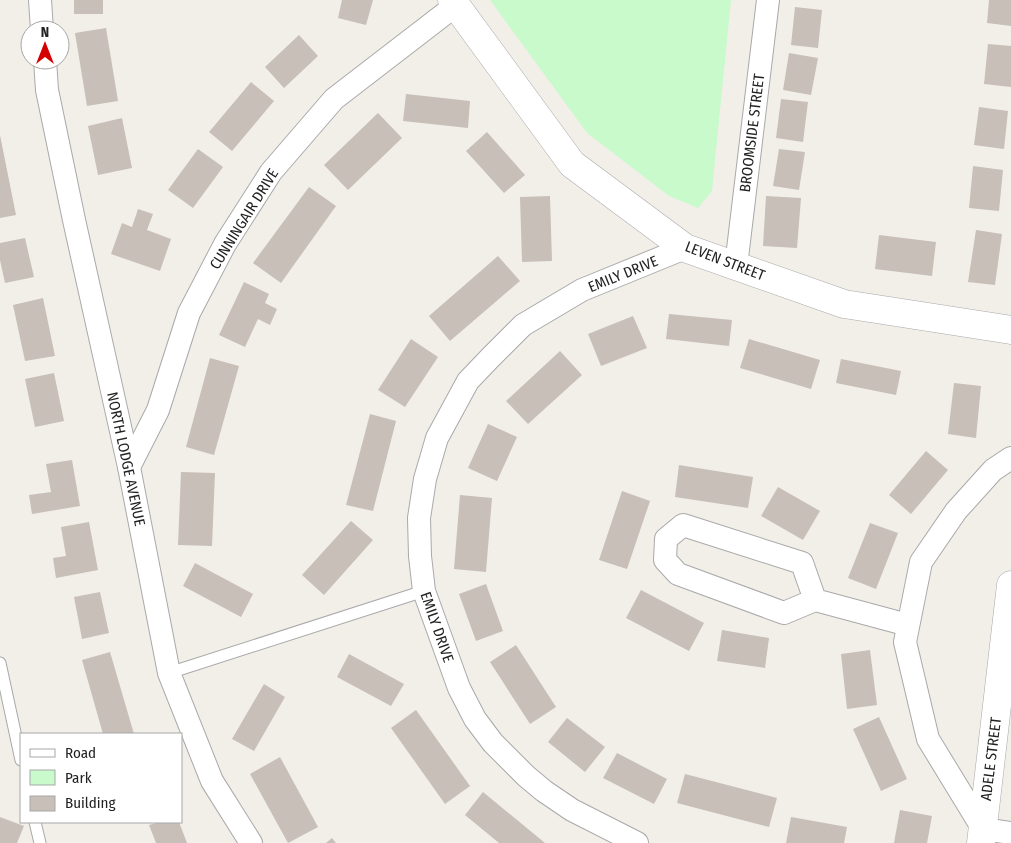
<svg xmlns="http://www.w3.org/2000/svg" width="1011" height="843" font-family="'Fira Sans Condensed',sans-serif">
<rect width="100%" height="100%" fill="#f2efe9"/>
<path fill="#c8facc" d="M490,0H731L712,191L698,208L669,196L587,133Z"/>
<g fill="#c7bfb8">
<rect x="74" y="0" width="29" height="14"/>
<path d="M342,0H373L366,25L338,18Z"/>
<path d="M989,0H1011V26L987,23Z"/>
<path d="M795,7L822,10L818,48L791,45Z"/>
<path d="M106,28L118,101L87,106L75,33Z"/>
<path d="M299,35L318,56L284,88L265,67Z"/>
<path d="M988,44L1011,46V87L984,84Z"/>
<path d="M789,53L818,58L811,95L783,90Z"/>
<path d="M251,82L274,101L232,151L209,132Z"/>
<path d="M406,94L470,101L468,128L403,121Z"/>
<path d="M781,99L808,102L803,142L776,138Z"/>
<path d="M979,107L1008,111L1004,149L974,145Z"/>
<path d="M378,113L402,138L348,190L324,165Z"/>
<path d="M122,118L132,168L98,175L88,126Z"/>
<path d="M487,132L525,175L504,193L466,151Z"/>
<path d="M0,135L16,215L0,218Z"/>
<path d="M198,149L223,167L193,208L168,190Z"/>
<path d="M779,149L805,152L799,190L773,186Z"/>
<path d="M973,166L1003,170L999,211L969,208Z"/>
<path d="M309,187L336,206L281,283L253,263Z"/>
<path d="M550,196L552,261L522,262L520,197Z"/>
<path d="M766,196L801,198L797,248L763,246Z"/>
<path d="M138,209L153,214L147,230L171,239L160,271L111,254L122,223L132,227Z"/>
<path d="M976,230L1002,234L995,285L968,282Z"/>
<path d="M879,235L936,242L932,276L875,269Z"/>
<path d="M25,238L34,277L5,283L0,260V243Z"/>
<path d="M498,256L520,281L450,341L429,316Z"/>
<path d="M244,282L269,294L265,303L277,309L270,325L258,319L245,347L219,335Z"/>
<path d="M43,298L55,356L25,361L13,305Z"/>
<path d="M669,314L732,320L729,346L666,339Z"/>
<path d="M633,316L647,348L601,366L588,334Z"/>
<path d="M411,339L438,357L405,407L378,390Z"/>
<path d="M749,339L820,360L811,389L740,368Z"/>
<path d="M560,351L582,375L528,424L506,401Z"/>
<path d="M210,358L239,366L214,455L186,447Z"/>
<path d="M841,359L901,371L896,395L836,383Z"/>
<path d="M54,373L64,421L35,427L25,379Z"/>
<path d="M954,383L981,386L976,438L948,434Z"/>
<path d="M370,414L396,421L373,511L346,505Z"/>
<path d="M488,424L517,437L497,481L468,468Z"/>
<path d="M926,451L948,470L911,514L889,495Z"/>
<path d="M72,460L80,506L32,514L29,495L51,492L46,464Z"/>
<path d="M679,465L753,477L748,508L675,497Z"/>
<path d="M181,472L215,473L212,546L178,545Z"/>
<path d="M778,487L820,511L803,540L761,516Z"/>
<path d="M622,491L650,501L627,569L599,560Z"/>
<path d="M460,495L492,498L486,572L454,569Z"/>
<path d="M351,521L373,540L324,595L302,575Z"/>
<path d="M89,522L98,570L56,578L53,558L66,556L61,527Z"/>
<path d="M870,523L898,533L876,589L848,578Z"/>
<path d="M195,563L253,594L241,617L183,586Z"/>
<path d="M486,584L503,631L476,641L459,594Z"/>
<path d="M641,590L704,623L689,651L626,618Z"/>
<path d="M100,592L109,633L82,639L74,597Z"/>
<path d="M722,630L769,638L765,668L717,661Z"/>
<path d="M516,645L556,707L530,724L490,662Z"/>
<path d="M870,650L877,705L847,709L841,654Z"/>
<path d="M110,652L134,734H103L82,660Z"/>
<path d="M349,654L404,684L391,706L337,677Z"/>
<path d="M264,684L285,697L254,751L232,739Z"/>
<path d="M416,710L470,786L445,804L391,728Z"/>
<path d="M879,717L907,779L881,791L853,729Z"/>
<path d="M567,718L605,747L585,772L548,742Z"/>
<path d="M617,753L667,779L654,804L603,778Z"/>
<path d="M280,757L318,827L288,843L250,774Z"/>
<path d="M685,774L777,798L769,827L677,803Z"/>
<path d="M483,792L545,843H499L465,815Z"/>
<path d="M900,810L932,816L927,843H894Z"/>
<path d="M0,817L24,826L17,843H0Z"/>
<path d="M791,817L847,827L844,843H786Z"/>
<path d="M160,822H179L187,843H156L149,825Z"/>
<path d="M332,838L336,843H326Z"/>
</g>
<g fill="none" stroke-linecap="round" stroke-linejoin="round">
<g stroke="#a9a9a9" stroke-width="13">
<g id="service">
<path d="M0,663L21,760"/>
<path d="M169,673L424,591"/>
<path d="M35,822L40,843"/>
</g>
</g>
<g stroke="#a9a9a9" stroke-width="24">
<g id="minor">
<path d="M40,0L42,30"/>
<path d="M45,60L47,90L74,220L129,467L169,673L212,781L251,843"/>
<path d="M736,266L768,0"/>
<path d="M1011,458L993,470L956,511L921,562L905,642L928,739L983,829L1011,833"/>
<path d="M129,467L158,410L189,313L225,244L271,172L334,99L456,5"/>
<path d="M815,600L784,613L678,574L665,560L666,539L683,525L802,563L815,600L908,625"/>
<path d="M637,843L572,810L544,791L526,776L493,743L475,719L459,688L424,591L420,556L419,518L425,479L437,438L468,381L490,358L523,325L582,290L685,248"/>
</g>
</g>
<g stroke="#a9a9a9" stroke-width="29">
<g id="tertiary">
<path d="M452,0L572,164L685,248L844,304L1011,330"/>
<path d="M981,843L1011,585"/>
</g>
</g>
<use href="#service" stroke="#fff" stroke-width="11"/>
<use href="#minor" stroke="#fff" stroke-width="22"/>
<use href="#tertiary" stroke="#fff" stroke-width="28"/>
</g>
<g text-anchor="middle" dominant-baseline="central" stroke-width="5" stroke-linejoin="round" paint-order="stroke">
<g font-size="15" fill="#222" stroke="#fff">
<text transform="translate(752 133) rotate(-83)">BROOMSIDE STREET</text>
<text transform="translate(244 219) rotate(-58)">CUNNINGAIR DRIVE</text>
<text transform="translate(725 261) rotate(21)">LEVEN STREET</text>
<text transform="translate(623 274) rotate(-22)">EMILY DRIVE</text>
<text transform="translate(126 459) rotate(78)">NORTH LODGE AVENUE</text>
<text transform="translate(437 627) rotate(71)">EMILY DRIVE</text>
<text transform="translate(991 759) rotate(-83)">ADELE STREET</text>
</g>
</g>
<rect x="20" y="733" width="162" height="90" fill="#ffffff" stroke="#a7a7a7"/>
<rect x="30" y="749" width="25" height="8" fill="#ffffff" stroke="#a7a7a7"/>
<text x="65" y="758" font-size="15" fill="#222222">Road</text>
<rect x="30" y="770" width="25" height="15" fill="#c8facc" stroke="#a7a7a7"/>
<text x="65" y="783" font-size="15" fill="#222222">Park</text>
<rect x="30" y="796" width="25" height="15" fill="#c7bfb8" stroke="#a7a7a7"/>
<text x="65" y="808" font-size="15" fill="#222222">Building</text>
<g transform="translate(45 45)"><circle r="24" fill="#ffffff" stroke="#a7a7a7"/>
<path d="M0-4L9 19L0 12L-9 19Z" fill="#d40000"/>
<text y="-8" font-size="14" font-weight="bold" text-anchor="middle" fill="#222222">N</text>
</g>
</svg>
